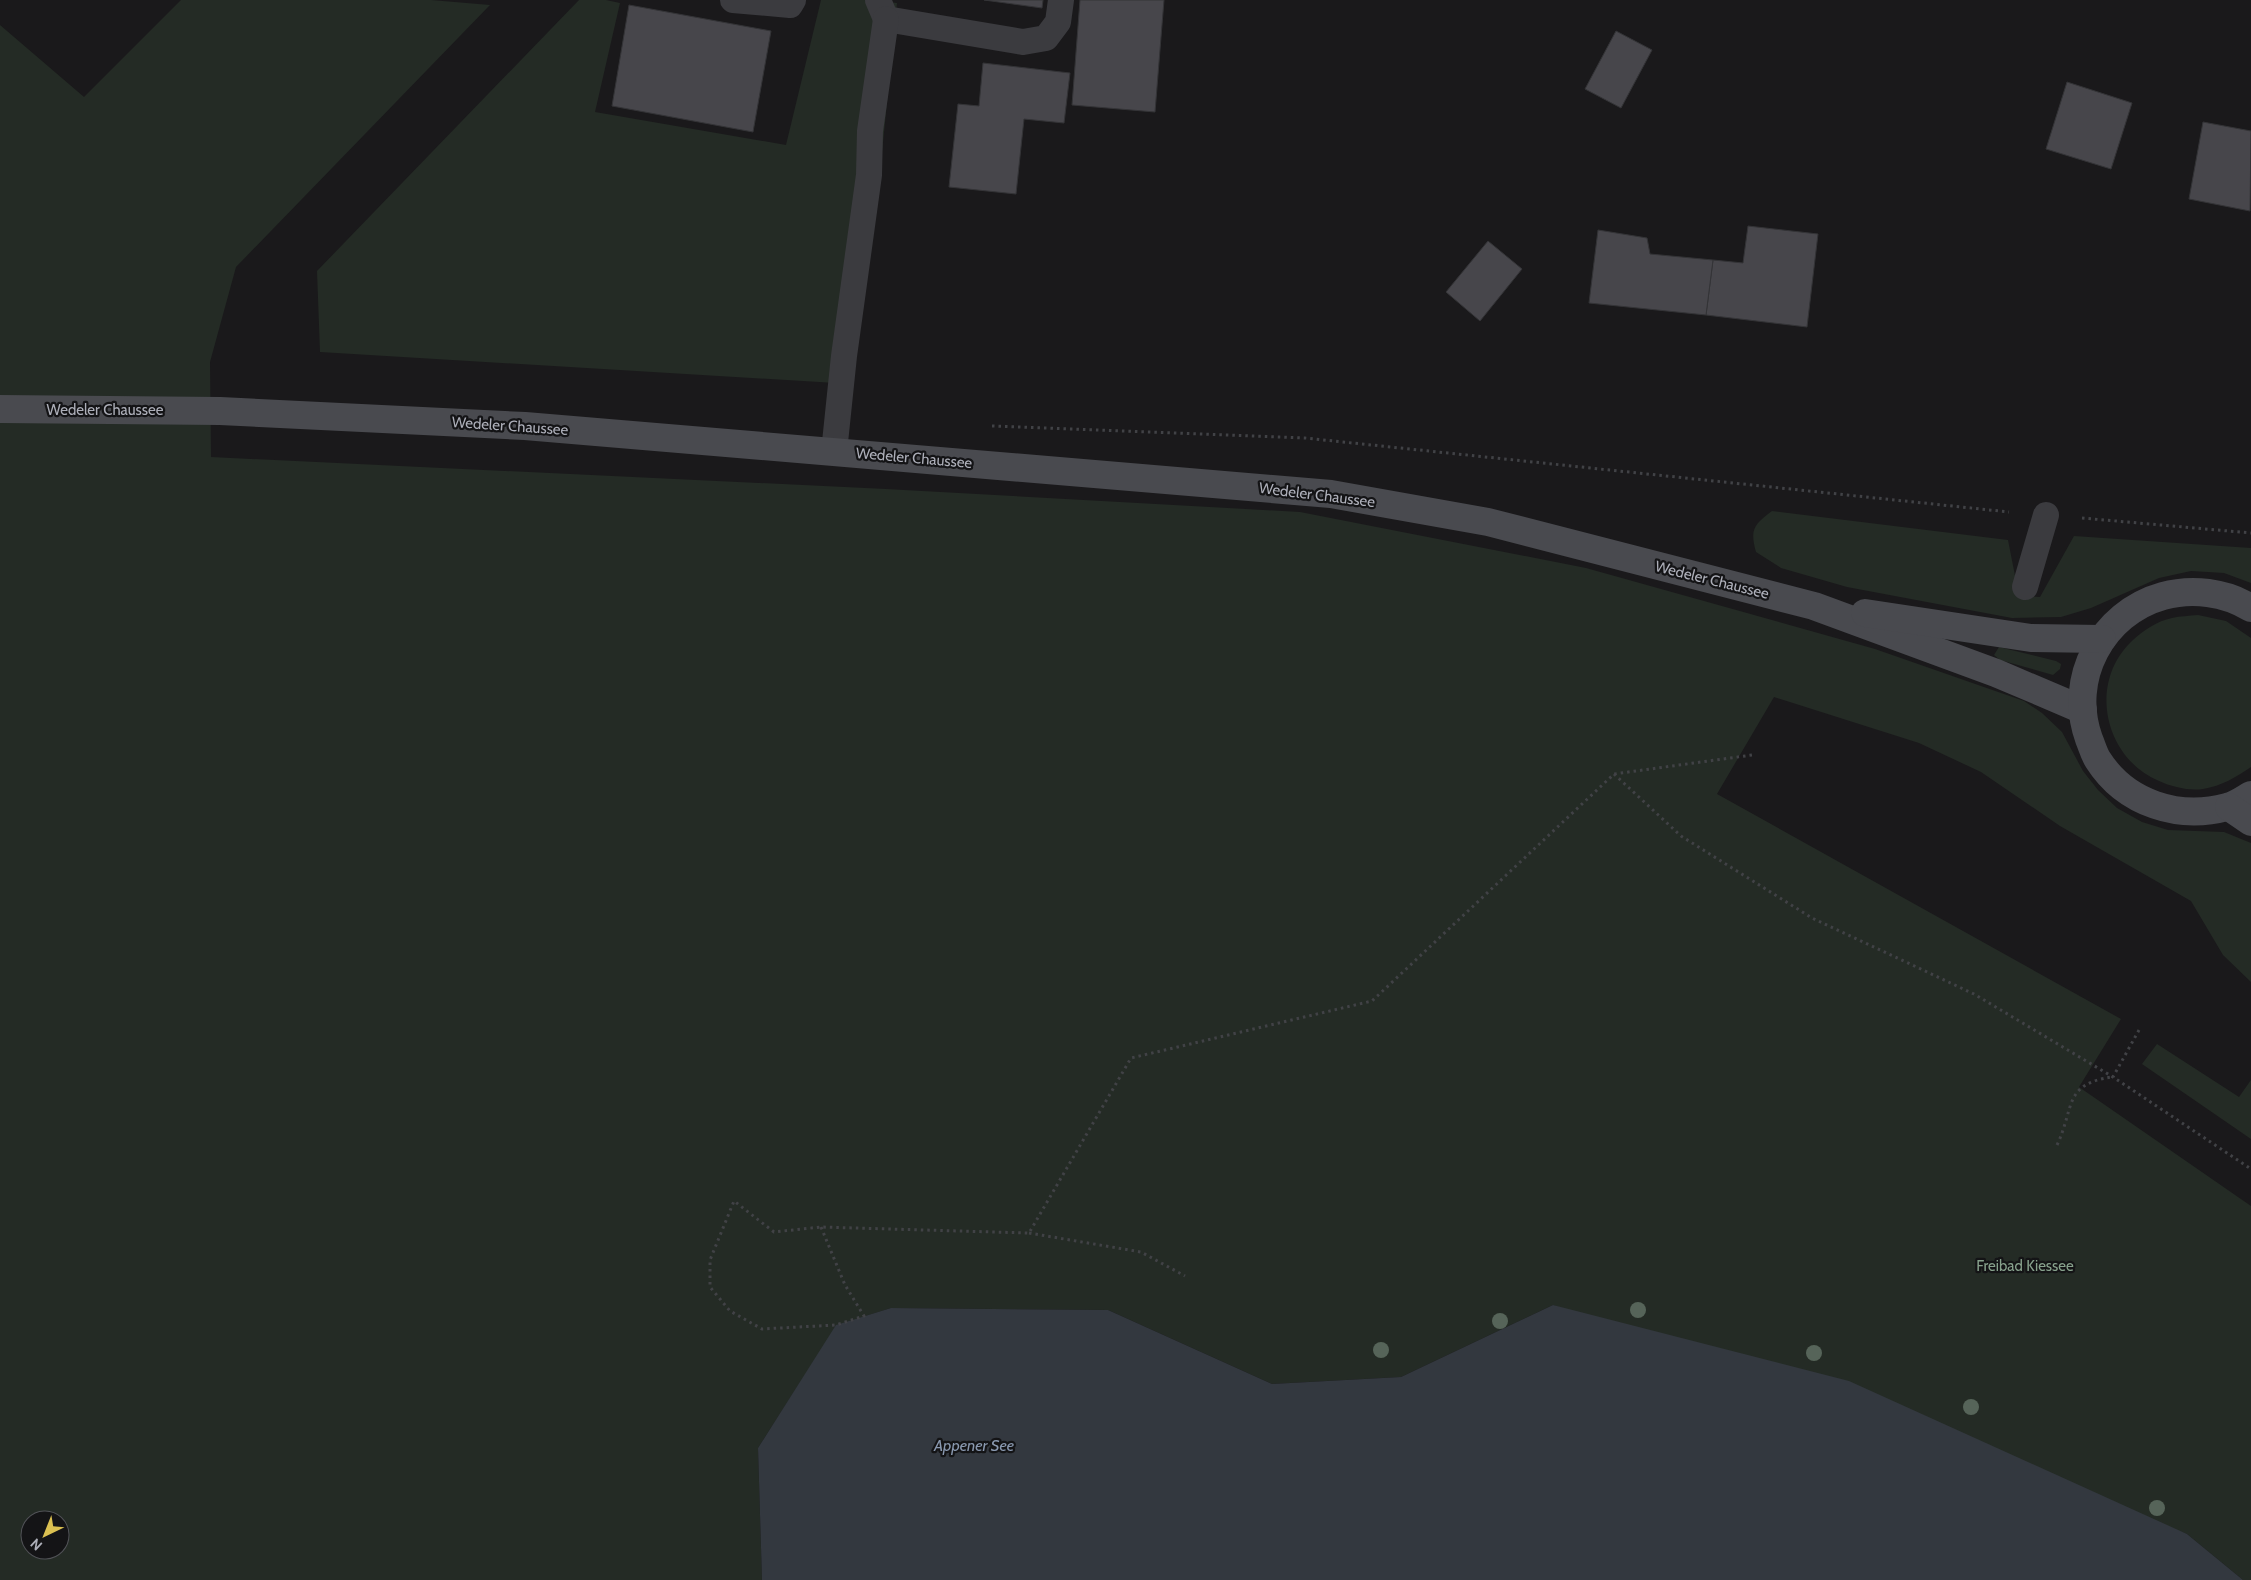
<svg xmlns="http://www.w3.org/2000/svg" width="2251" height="1580" font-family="Cabin,sans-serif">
<rect width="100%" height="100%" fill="#1a191b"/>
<g fill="#242b25" fill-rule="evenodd">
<path d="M181,0H431L490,5L236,267L210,362L211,457L886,489L1300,512L1586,568L1875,649L2024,701L2042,713L2062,732L2083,771L2098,790L2117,808L2142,822L2168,830L2224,832L2251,843V982L2223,955L2191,901L2060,826L1981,772L1919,743L1774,697L1717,794L2121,1019L2079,1087L2251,1206V1580H2243L2187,1534L1553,1305L1401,1377L1272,1384L1108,1310L891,1308L837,1325L758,1448L762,1580H0V25L84,97ZM30,1520H60V1550H30Z"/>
<path d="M579,0H606L620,3L595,112L786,145L821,0H870L897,3L877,202L852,384L320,352L317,271Z"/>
<path d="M1772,511L2008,540L2019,596L2040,597L2074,536L2251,548V583L2224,573L2191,571L2159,578L2091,608L2061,617L2012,618L1847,587L1781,568L1756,552C1750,530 1753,525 1772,511Z"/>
<path d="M2198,615L2226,621L2251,638V767C2236,777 2222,786 2203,789C2189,791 2172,787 2159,781C2104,758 2087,682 2133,640C2144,630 2157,621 2172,618C2180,616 2189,616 2198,615Z"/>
<path d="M1999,647L2056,661L2061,664L2060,669L2053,675L2000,660L1994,655Z"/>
<path d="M2157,1044L2239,1097L2251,1080V1139L2142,1064Z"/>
</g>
<path fill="#33383f" d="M1553,1305L1849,1381L2187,1534L2243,1580H762L758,1448L836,1325L891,1308L1108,1310L1272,1384L1401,1377Z"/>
<g fill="#47464b" stroke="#343437">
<path d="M984,0H1043L1042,8Z"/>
<path d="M1080,0H1164L1155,112L1072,105Z"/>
<path d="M629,5L771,31L753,132L612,106Z"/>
<path d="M1616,31L1652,50L1621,108L1585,89Z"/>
<path d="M983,63L1070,73L1064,123L1024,119L1016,194L949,187L958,104L979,106Z"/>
<path d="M2067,82L2132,103L2111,169L2046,149Z"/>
<path d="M2203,122L2251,131L2250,211L2189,199Z"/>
<path d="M1748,226L1818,234L1807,327L1706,315L1713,260L1743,263Z"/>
<path d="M1598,230L1647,238L1650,254L1713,260L1706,315L1589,303Z"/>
<path d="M1488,241L1522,269L1480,321L1446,292Z"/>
</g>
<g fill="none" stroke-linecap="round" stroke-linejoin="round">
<g stroke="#414246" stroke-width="3" stroke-dasharray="2.5 4" stroke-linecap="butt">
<path d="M992,426L1305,438L2009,512"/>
<path d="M2082,518L2251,533"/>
<path d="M1614,774L1681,836L1812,918L1974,994L2113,1077"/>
<path d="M2139,1030L2113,1077L2251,1169"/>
<path d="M2057,1145C2075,1107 2063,1084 2112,1077"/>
<path d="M821,1227L845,1285L864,1316L836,1325L762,1329L730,1311L710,1287V1260L734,1201L774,1232L821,1227L1029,1233L1131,1058L1372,1001L1614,774L1752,755"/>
<path d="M1029,1233L1141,1252L1185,1276"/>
</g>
<g stroke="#3b3b3f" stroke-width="26">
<path d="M733,0L790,5L793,0"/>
<path d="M878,0L886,19L1023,42L1046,38L1058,22L1061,0"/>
<path d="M834,452L844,356L869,175L870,131L886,19"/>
<path d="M2025,587L2046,515"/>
</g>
<g stroke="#494a4f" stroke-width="28">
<path d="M0,409L220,411L525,426L1331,494L1488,522L1814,606L1996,673L2083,710"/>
<path d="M2251,608C2225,592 2192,588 2163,596C2102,613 2067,679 2089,739C2092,746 2094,754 2098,760C2126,804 2179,820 2227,807C2236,805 2244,799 2251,795"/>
<path d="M1865,613L2031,638L2102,639"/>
<path d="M2229,807L2251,822"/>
</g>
</g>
<g fill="#566459">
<circle cx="1638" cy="1310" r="8"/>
<circle cx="1500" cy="1321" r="8"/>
<circle cx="1381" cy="1350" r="8"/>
<circle cx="1814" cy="1353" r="8"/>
<circle cx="1971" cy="1407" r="8"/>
<circle cx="2157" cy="1508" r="8"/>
</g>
<g text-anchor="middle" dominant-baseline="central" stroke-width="4.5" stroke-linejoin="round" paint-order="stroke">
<g font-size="15" fill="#adafb9" stroke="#141416">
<text x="105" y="410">Wedeler Chaussee</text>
<text transform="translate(510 426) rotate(4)">Wedeler Chaussee</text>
<text transform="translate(914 458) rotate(5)">Wedeler Chaussee</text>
<text transform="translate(1317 495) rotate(7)">Wedeler Chaussee</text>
<text transform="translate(1712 580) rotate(14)">Wedeler Chaussee</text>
</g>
<g font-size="15" fill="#87a18c" stroke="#141416">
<text x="2025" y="1266">Freibad Kiessee</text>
</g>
<g font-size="16" font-style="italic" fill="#8998af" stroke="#141416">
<text x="974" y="1445">Appener See</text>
</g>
</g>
<g transform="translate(45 1535) rotate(223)"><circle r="24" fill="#141416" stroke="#515257"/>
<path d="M0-4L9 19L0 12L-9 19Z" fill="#dbc051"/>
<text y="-8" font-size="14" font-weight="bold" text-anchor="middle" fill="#adafb9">N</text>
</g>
</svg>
